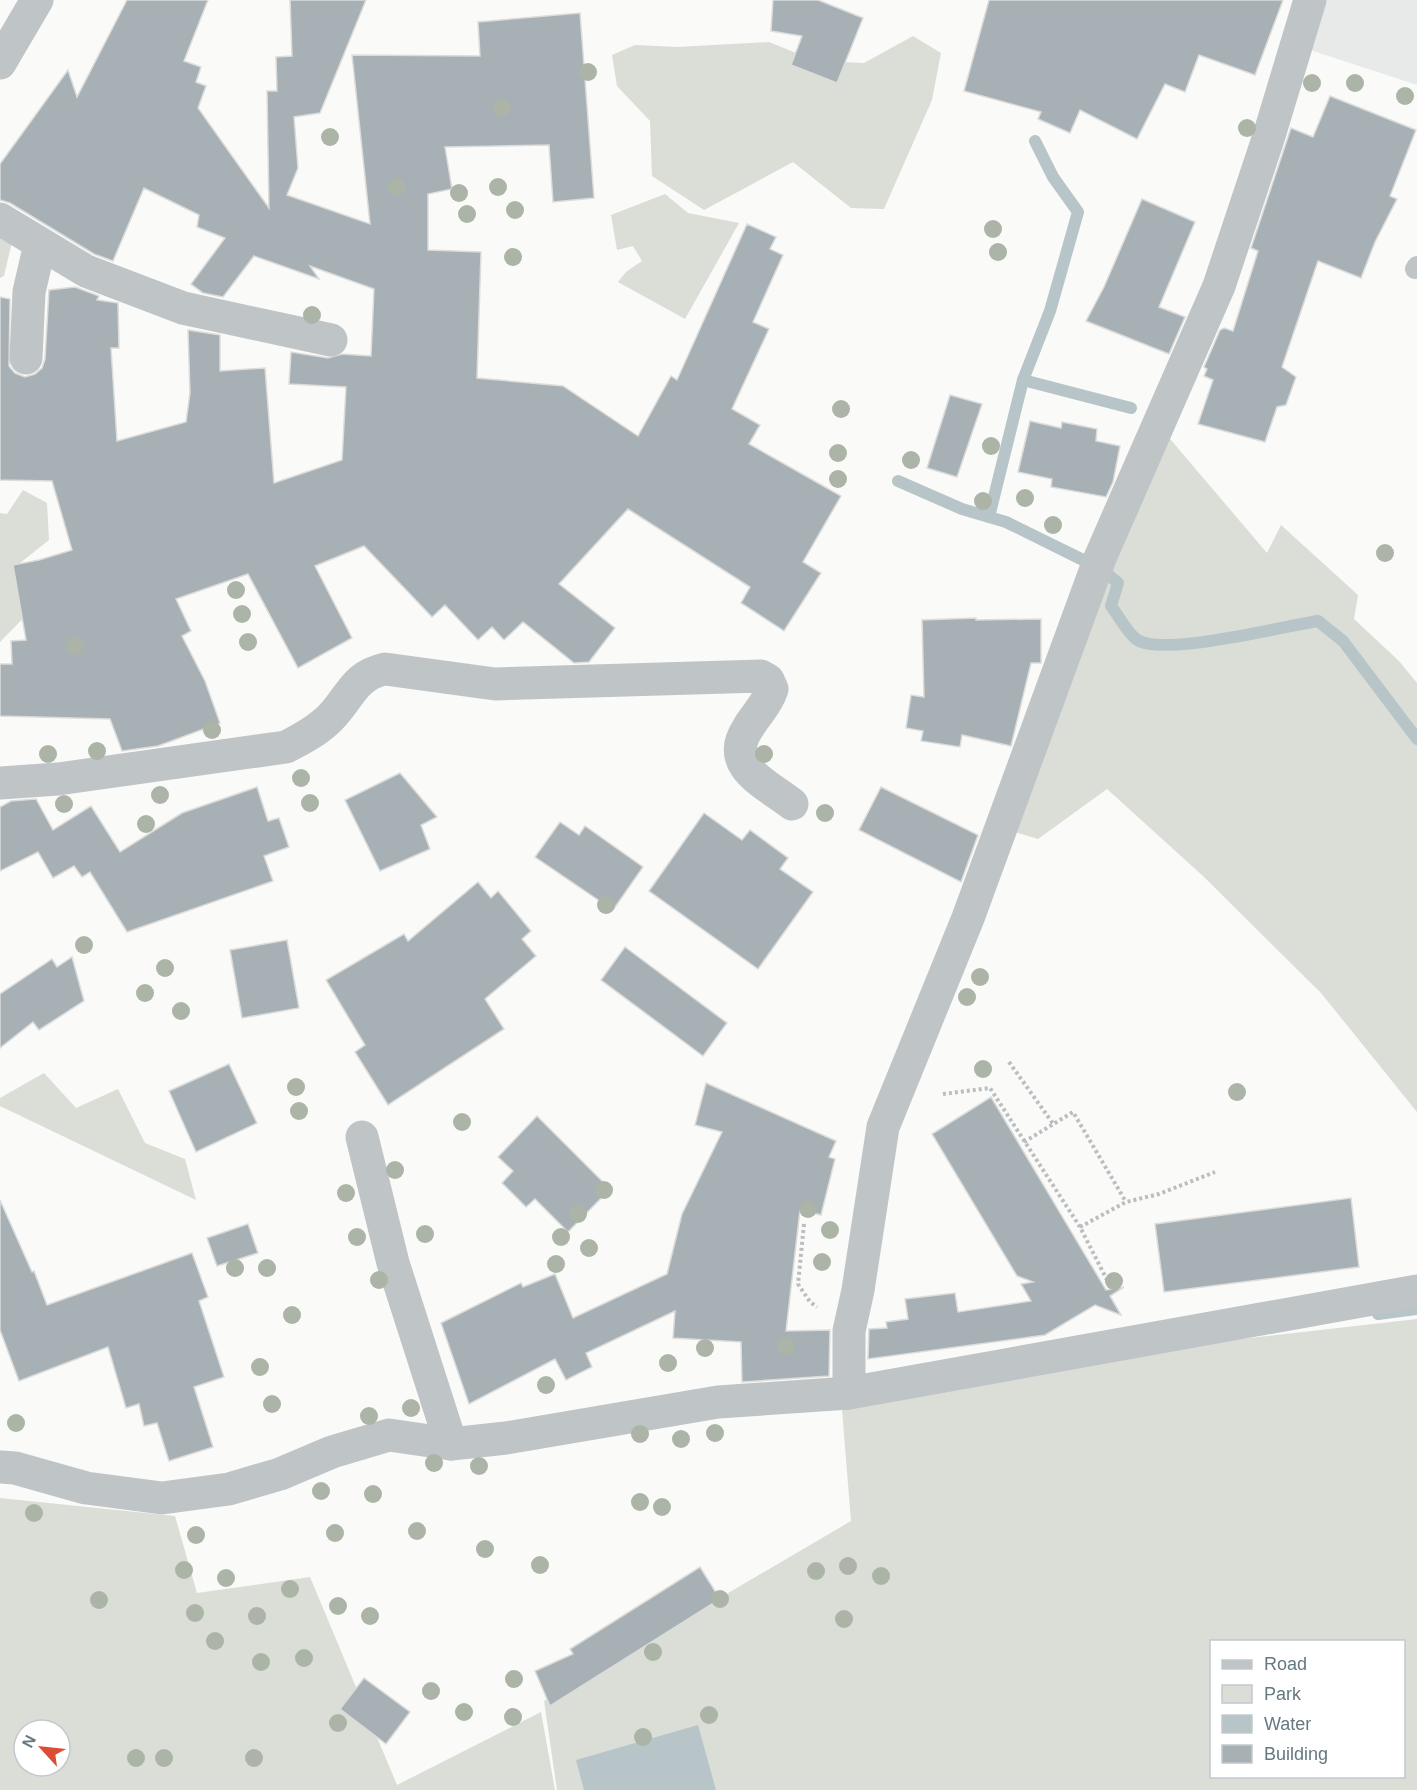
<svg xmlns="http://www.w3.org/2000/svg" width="1417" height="1790" font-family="Helvetica,sans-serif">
<rect width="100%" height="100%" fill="#fafaf8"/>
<path fill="#e8eae9" d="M1320,0H1417V85L1304,48Z"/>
<g fill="#daded7" fill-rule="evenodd">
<path d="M913,36L941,53L932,100L884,209L851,208L793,162L704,210L652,176L650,121L617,86L612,55L635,45L677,47L769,42L816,61L864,63Z"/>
<path d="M665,194L688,213L739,223L685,319L618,282L626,272L642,261L633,246L617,250L611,215Z"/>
<path d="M0,224L12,242L4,276L0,278Z"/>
<path d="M1165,433L1267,553L1281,525L1358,595L1354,619L1399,661L1417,683V1112L1321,993L1203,876L1107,789L1038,839L1007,830Z"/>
<path d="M23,490L47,503L49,540L20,563L35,606L0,642V513L7,514Z"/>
<path d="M44,1073L76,1108L118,1089L145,1143L185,1159L196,1200L0,1106V1098Z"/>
<path d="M1417,1319V1790H557L544,1701L851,1521L840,1385ZM1212,1642H1404V1776H1212Z"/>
<path d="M0,1498L175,1516L197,1593L310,1577L397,1785L541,1712L555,1790H0ZM24,1730H60V1766H24Z"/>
</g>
<path fill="#b8c5c8" d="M698,1725L716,1790H584L576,1760Z"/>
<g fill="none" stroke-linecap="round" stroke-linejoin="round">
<g stroke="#b8c5c8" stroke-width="12">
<path d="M1023,380L1131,408"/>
<path d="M898,481L962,509L1006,522L1081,559"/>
<path d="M989,517L1023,380L1050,311L1078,212L1053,177L1035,141"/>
<path d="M1103,570L1118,583L1111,606C1119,616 1126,631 1136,639C1160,658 1284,626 1318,621L1343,641L1417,739"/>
<path d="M1378,1314L1417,1309"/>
</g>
</g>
<g fill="#a6b0b5" stroke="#dcdcda" stroke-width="1.5">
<path d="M127,0H208L184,61L201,67L196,82L206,86L198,108L269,208L267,91H277L276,57L292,56L290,0H366L320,113L294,117L298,168L287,195L370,224L352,55L480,56L478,22L580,13L594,198L553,202L549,145L445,147L452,189L428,194V250L481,252L477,378L563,386L638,436L671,376L677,380L747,224L776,237L770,249L783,255L753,322L769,329L732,409L760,425L749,444L841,496L803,562L821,573L784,631L741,603L750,587L628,509L559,584L615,628L589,662L574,663L523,622L504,640L492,627L478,640L445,605L432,617L364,546L315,566L352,638L298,668L248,574L176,599L191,631L182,636L205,681L220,723L158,746L122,751L110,719L0,716V664H12L11,641L26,640L13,565L39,560L72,550L52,481L0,480V297L10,299L9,366L15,373L25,377L35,374L42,368L45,359L49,290L75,287L99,296L97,300L118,303L119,348H111L117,441L186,422L190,393L188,330L220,335V371L265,368L274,483L342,460L346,387L289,384L291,352L328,358L342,354L371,356L374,289L310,266L319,279L254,256L223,297L203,293L191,284L225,238L197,227L199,215L144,188L113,261L94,254L10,203L0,200V164L68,70L77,97Z"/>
<path d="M773,0H818L863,18L837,83L791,65L802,36L771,31Z"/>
<path d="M989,0H1283L1255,75L1199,55L1185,92L1165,84L1137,139L1080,110L1070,133L1038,119L1041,112L964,91Z"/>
<path d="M1330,96L1416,130L1390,196L1397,199L1375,242L1361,278L1318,261L1282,367L1296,377L1286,405L1277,407L1265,442L1198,424L1213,380L1204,376L1207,369L1204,367L1220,330L1224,328L1233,331L1258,251L1251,248L1291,128L1313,137Z"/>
<path d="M1142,199L1195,222L1159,307L1185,317L1169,354L1086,321L1104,287Z"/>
<path d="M950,395L982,404L957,477L927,468Z"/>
<path d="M1030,421L1061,428L1062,422L1097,429L1096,441L1120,446L1113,482L1106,497L1051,487L1052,479L1018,472Z"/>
<path d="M976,618V620L1041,619V663H1031L1011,746L962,735L960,747L921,741L923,731L906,728L911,695L924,697L922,620Z"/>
<path d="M400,773L437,817L421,825L430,849L380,871L345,800Z"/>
<path d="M257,787L268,821L279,818L289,847L264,856L273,881L127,932L90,872L82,877L74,866L53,878L38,852L0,871V807L11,801L36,799L53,830L91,806L120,852L182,813Z"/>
<path d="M881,787L978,835L961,882L859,830Z"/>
<path d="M704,813L742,840L750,830L788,858L780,869L813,892L758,969L649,891Z"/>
<path d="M560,822L579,835L585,826L643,867L613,910L535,857Z"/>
<path d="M478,882L491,898L498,891L531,931L522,939L536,956L485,999L504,1029L388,1105L355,1052L365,1045L326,980L404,934L408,941Z"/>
<path d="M287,940L299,1008L242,1018L230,950Z"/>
<path d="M625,947L727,1023L703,1056L601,980Z"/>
<path d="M72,957L84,1001L39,1030L33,1022L0,1048V994L52,959L57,967Z"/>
<path d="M229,1064L257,1123L196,1152L169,1091Z"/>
<path d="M706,1083L836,1141L829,1157L835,1159L821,1215L800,1210L786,1331L830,1330L829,1376L742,1382L741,1342L673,1338L675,1311L586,1353L592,1367L566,1380L555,1359L469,1404L441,1323L521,1283L523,1287L555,1274L573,1318L667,1274L682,1214L722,1132L695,1125Z"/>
<path d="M991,1097L1106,1290L1124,1287L1110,1296L1121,1315L1095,1305L1045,1335L868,1359L869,1329L887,1328L886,1322L908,1319L905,1299L955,1293L958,1312L1031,1301L1021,1284L1033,1282L1017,1276L932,1134Z"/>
<path d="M537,1116L610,1189L568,1232L535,1199L526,1207L502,1183L513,1171L498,1157Z"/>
<path d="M1351,1198L1359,1267L1164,1292L1155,1224Z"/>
<path d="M0,1200L32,1272L34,1271L47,1305L192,1253L208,1297L199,1301L224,1377L194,1387L213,1447L169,1461L157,1423L144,1426L139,1404L126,1408L108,1347L19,1381L0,1330Z"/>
<path d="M248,1224L258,1253L217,1266L207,1238Z"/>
<path d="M700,1567L720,1599L550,1706L535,1671L573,1654L570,1649Z"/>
<path d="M364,1678L410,1712L386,1744L340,1709Z"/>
</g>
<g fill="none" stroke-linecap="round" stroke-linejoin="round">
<g stroke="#babec0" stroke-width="4" stroke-dasharray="3 3" stroke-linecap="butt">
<path d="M1009,1062L1054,1125"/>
<path d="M943,1094L990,1088L1080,1227L1108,1282"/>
<path d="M1024,1142L1073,1112L1126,1202"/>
<path d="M804,1224L798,1284L810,1302L817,1307"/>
<path d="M1080,1227L1126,1202L1159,1194L1215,1172"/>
</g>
<path stroke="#bfc4c7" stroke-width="20" d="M1415,269L1417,266"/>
<g stroke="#bfc4c7" stroke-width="33">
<path d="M0,63L37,0"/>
<path d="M0,219L86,271L183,308L331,340"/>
<path d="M26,358L29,292L40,244"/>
<path d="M0,783L58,779L286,747C302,739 317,731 330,718C351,697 353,676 385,669L495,684L761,676L768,680L772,689C767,705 756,714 748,728C723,766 765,783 792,804"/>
<path d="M362,1137L393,1263L451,1444"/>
<path d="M849,1393V1331L858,1290L883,1127L968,918L1100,558L1219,286L1268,139L1310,0"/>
<path d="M0,1467L15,1468L86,1488L162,1498L229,1489L280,1474L332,1452L389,1435L451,1444L506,1438L718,1402L849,1393L1417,1291"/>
</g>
</g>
<g fill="#abb4a7">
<circle cx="588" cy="72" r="9"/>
<circle cx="1312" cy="83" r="9"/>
<circle cx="1355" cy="83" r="9"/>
<circle cx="1405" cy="96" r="9"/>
<circle cx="502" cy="108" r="9"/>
<circle cx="1247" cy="128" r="9"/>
<circle cx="330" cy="137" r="9"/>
<circle cx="397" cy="187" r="9"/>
<circle cx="498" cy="187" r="9"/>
<circle cx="459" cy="193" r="9"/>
<circle cx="515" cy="210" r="9"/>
<circle cx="467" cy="214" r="9"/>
<circle cx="993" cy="229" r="9"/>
<circle cx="998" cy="252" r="9"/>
<circle cx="513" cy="257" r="9"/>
<circle cx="312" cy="315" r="9"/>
<circle cx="841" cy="409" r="9"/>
<circle cx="991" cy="446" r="9"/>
<circle cx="838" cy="453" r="9"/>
<circle cx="911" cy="460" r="9"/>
<circle cx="838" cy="479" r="9"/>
<circle cx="1025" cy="498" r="9"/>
<circle cx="983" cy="501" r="9"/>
<circle cx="1053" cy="525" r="9"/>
<circle cx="1385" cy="553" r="9"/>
<circle cx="236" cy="590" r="9"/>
<circle cx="242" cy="614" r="9"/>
<circle cx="248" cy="642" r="9"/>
<circle cx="75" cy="646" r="9"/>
<circle cx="212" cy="730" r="9"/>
<circle cx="97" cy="751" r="9"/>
<circle cx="48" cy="754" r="9"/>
<circle cx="764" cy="754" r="9"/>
<circle cx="301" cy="778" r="9"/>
<circle cx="160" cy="795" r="9"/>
<circle cx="310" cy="803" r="9"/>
<circle cx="64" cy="804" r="9"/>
<circle cx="825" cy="813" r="9"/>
<circle cx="146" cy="824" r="9"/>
<circle cx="606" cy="905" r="9"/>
<circle cx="84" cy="945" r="9"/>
<circle cx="165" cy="968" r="9"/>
<circle cx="980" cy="977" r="9"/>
<circle cx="145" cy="993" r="9"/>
<circle cx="967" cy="997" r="9"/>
<circle cx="181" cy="1011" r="9"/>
<circle cx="983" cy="1069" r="9"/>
<circle cx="296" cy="1087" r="9"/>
<circle cx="1237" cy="1092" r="9"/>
<circle cx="299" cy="1111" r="9"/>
<circle cx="462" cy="1122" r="9"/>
<circle cx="395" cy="1170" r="9"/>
<circle cx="604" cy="1190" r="9"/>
<circle cx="346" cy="1193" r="9"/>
<circle cx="808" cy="1209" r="9"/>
<circle cx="578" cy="1214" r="9"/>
<circle cx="830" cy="1230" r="9"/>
<circle cx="425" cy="1234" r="9"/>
<circle cx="357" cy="1237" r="9"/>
<circle cx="561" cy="1237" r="9"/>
<circle cx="589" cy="1248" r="9"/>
<circle cx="822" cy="1262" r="9"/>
<circle cx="556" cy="1264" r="9"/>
<circle cx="235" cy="1268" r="9"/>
<circle cx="267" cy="1268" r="9"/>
<circle cx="379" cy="1280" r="9"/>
<circle cx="1114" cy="1281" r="9"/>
<circle cx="292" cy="1315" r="9"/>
<circle cx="786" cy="1346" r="9"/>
<circle cx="705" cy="1348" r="9"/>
<circle cx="668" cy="1363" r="9"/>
<circle cx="260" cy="1367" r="9"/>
<circle cx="546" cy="1385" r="9"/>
<circle cx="272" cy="1404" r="9"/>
<circle cx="411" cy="1408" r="9"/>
<circle cx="369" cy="1416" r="9"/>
<circle cx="16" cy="1423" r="9"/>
<circle cx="715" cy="1433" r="9"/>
<circle cx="640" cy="1434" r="9"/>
<circle cx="681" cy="1439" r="9"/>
<circle cx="434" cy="1463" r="9"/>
<circle cx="479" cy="1466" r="9"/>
<circle cx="321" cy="1491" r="9"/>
<circle cx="373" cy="1494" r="9"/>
<circle cx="640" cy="1502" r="9"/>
<circle cx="662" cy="1507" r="9"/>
<circle cx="34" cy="1513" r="9"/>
<circle cx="417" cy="1531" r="9"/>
<circle cx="335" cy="1533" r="9"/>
<circle cx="196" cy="1535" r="9"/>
<circle cx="485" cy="1549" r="9"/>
<circle cx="540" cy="1565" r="9"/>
<circle cx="848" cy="1566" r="9"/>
<circle cx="184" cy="1570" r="9"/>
<circle cx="816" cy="1571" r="9"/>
<circle cx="881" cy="1576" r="9"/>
<circle cx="226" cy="1578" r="9"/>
<circle cx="290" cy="1589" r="9"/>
<circle cx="720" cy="1599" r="9"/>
<circle cx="99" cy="1600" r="9"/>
<circle cx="338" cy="1606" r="9"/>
<circle cx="195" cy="1613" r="9"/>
<circle cx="257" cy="1616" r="9"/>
<circle cx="370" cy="1616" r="9"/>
<circle cx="844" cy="1619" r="9"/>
<circle cx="215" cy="1641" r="9"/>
<circle cx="653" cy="1652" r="9"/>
<circle cx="304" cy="1658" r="9"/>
<circle cx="261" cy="1662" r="9"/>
<circle cx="514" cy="1679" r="9"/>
<circle cx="431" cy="1691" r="9"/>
<circle cx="464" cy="1712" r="9"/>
<circle cx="709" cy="1715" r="9"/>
<circle cx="513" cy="1717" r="9"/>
<circle cx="338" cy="1723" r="9"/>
<circle cx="643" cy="1737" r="9"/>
<circle cx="136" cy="1758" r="9"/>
<circle cx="164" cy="1758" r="9"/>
<circle cx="254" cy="1758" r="9"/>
</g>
<rect x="1210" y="1640" width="195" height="138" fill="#ffffff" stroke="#c2c9cd" stroke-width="1.5"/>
<rect x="1222" y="1660" width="30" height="9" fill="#bfc4c7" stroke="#c2c9cd" stroke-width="1.5"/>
<text x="1264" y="1670" font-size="18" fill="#667881">Road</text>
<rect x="1222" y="1685" width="30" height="18" fill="#daded7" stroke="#c2c9cd" stroke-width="1.5"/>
<text x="1264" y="1700" font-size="18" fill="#667881">Park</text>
<rect x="1222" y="1715" width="30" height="18" fill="#b8c5c8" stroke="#c2c9cd" stroke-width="1.5"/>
<text x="1264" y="1730" font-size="18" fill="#667881">Water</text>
<rect x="1222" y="1745" width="30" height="18" fill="#a6b0b5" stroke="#c2c9cd" stroke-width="1.5"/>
<text x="1264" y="1760" font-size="18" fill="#667881">Building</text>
<g transform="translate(42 1748) rotate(297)"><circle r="28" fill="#ffffff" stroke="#c2c9cd" stroke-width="1.5"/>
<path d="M0-4.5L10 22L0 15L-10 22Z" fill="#dc4d35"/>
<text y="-9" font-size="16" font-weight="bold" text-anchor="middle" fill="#667881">N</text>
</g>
</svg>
